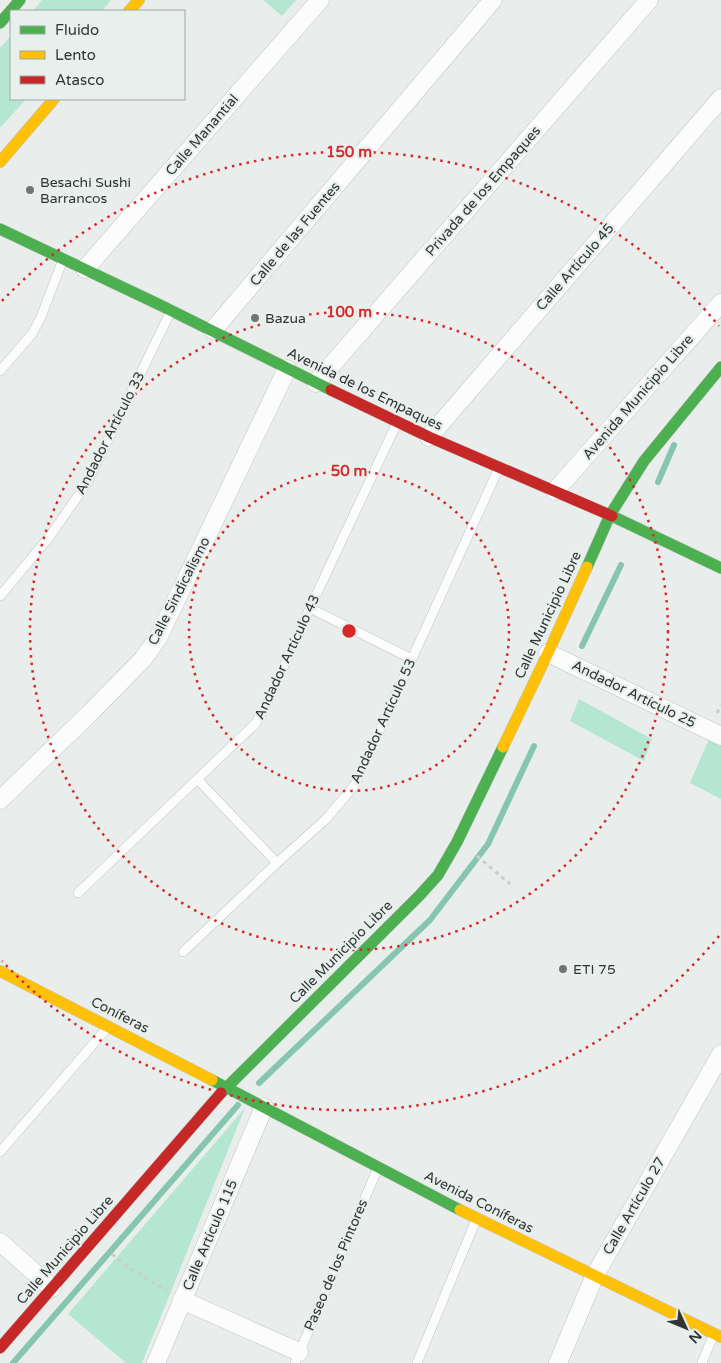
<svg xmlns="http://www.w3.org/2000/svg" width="721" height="1363" font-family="'Varela Round',sans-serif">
<rect width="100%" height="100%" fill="#e9eeec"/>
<g fill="#b5e6d2">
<path d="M42,0H111L102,11H33Z"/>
<path d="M263,0H296L282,16Z"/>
<path d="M11,36V99H26L0,128V48Z"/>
<path d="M579,699L652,739L644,761L570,721Z"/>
<path d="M712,732L721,736V799L690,783Z"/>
<path d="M245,1108L142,1363H126L68,1314Z"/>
</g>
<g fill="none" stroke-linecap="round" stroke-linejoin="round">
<g stroke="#86c6ae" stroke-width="6">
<path d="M658,482L674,445"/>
<path d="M582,646L621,565"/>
<path d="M259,1083L430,920L488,844L534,746"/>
<path d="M13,1363L238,1105"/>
</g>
<g stroke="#c0c4c2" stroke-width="10">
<g id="lane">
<path d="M0,371L32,334L41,317L62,262"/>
<path d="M0,596L50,536L87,483L170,313"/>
<path d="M310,608L412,659"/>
<path d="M198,780L277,863"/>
<path d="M78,893L256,723L267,703L310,608L396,425"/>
<path d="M183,952L277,863L326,819L354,786L498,470"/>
<path d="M0,1152L107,1028"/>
<path d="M295,1363L377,1170"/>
<path d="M417,1363L476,1220"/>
<path d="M702,1363L713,1336"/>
</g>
</g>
<g stroke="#c0c4c2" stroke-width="19">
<g id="street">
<path d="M85,269L320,0"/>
<path d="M213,330L493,0"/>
<path d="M316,383L649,0"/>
<path d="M429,437L721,98"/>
<path d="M555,491L721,303"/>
<path d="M548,653L721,736"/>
<path d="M0,800L91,712L143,659L158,638L287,369"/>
<path d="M0,1242L52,1288"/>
<path d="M182,1300L299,1352"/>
<path d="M156,1363L264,1107"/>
<path d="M558,1363L595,1275L721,1054"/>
</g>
</g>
<g stroke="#c0c4c2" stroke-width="12">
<g id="fast">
<path d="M0,23L20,0"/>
<path d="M0,229L160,305L331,390"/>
<path d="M612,516L721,568"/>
<path d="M587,567L610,515L644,461L721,367"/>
<path d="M212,1080L460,1210"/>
<path d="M221,1093L419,896L438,875L457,842L503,747"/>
</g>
</g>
<g stroke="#c0c4c2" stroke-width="12">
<g id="slow">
<path d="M129,11L139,0"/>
<path d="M0,162L54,99"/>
<path d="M503,747L548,653L587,567"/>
<path d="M0,971L212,1080"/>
<path d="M460,1210L721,1337"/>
</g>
</g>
<g stroke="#c0c4c2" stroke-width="12">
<g id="jam">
<path d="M331,390L429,437L612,516"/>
<path d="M0,1348L221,1093"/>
</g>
</g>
<g stroke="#cccdcc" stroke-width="3" stroke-dasharray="4 4" stroke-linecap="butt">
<path d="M717,713L721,705"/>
<path d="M477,856L510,884"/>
<path d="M112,1254L125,1265L167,1291"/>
</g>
<use href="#lane" stroke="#fcfcfc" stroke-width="9"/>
<use href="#street" stroke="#fcfcfc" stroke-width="18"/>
<use href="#fast" stroke="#4caf50" stroke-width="11"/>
<use href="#slow" stroke="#ffc107" stroke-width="11"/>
<use href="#jam" stroke="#c62828" stroke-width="11"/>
</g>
<g fill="none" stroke="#d62828" stroke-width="2.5" stroke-dasharray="2.5 5">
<circle cx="349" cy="631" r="160"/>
<circle cx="349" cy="631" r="319"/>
<path d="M719 936A479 479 0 0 1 2 961M2 301A479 479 0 0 1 719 326"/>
</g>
<g fill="#717574" stroke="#e7f0ec" stroke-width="2">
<circle cx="30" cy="190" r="5"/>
<circle cx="255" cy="318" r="5"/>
<circle cx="563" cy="969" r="5"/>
</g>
<g text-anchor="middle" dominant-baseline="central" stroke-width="4.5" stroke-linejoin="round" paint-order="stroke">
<g font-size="14" fill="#313433" stroke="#e7f0ec">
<text transform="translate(202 135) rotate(-49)">Calle Manantial</text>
<text transform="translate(483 191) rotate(-49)">Privada de los Empaques</text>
<text transform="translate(295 234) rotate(-50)">Calle de las Fuentes</text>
<text transform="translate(575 267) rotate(-49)">Calle Artículo 45</text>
<text transform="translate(365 389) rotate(26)">Avenida de los Empaques</text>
<text transform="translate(638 397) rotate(-49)">Avenida Municipio Libre</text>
<text transform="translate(110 433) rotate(-63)">Andador Artículo 33</text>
<text transform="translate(179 591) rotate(-63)">Calle Sindicalismo</text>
<text transform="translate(548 615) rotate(-65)">Calle Municipio Libre</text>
<text transform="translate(287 657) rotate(-65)">Andador Artículo 43</text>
<text transform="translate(634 694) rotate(26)">Andador Artículo 25</text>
<text transform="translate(383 721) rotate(-65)">Andador Artículo 53</text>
<text transform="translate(341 952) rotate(-45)">Calle Municipio Libre</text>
<text transform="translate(120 1015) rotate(27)">Coníferas</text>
<text transform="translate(479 1202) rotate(27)">Avenida Coníferas</text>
<text transform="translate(634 1206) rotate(-60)">Calle Artículo 27</text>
<text transform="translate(210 1235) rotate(-67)">Calle Artículo 115</text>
<text transform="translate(65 1250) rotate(-49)">Calle Municipio Libre</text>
<text transform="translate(336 1265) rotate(-67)">Paseo de los Pintores</text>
</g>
<g font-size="14" fill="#313433" stroke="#e7f0ec" text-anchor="start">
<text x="40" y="182">Besachi Sushi<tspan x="40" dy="16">Barrancos</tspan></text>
<text x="265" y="318">Bazua</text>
<text x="573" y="969">ETI 75</text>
</g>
</g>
<circle cx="349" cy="631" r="8" fill="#d62828" stroke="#e7f0ec" stroke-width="2.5"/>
<g font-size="15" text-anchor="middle" font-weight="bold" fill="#d62828" stroke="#e7f0ec" stroke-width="4.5" stroke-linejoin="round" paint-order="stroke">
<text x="349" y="157">150 m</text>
<text x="349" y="317">100 m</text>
<text x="349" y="476">50 m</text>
</g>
<rect x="10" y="10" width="175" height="90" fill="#e7f0ec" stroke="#9ea5a2"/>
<rect x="20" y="26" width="25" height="8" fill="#4caf50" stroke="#9ea5a2"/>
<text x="55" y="35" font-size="15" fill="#313433">Fluido</text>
<rect x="20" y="51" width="25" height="8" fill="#ffc107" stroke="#9ea5a2"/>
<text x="55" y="60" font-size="15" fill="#313433">Lento</text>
<rect x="20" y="76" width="25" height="8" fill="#c62828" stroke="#9ea5a2"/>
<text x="55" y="85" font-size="15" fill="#313433">Atasco</text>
<g transform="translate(686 1328) rotate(134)" stroke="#e7f0ec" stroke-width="4" paint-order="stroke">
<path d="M0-4L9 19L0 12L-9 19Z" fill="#313433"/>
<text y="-8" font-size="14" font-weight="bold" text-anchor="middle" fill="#313433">N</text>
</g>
</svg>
